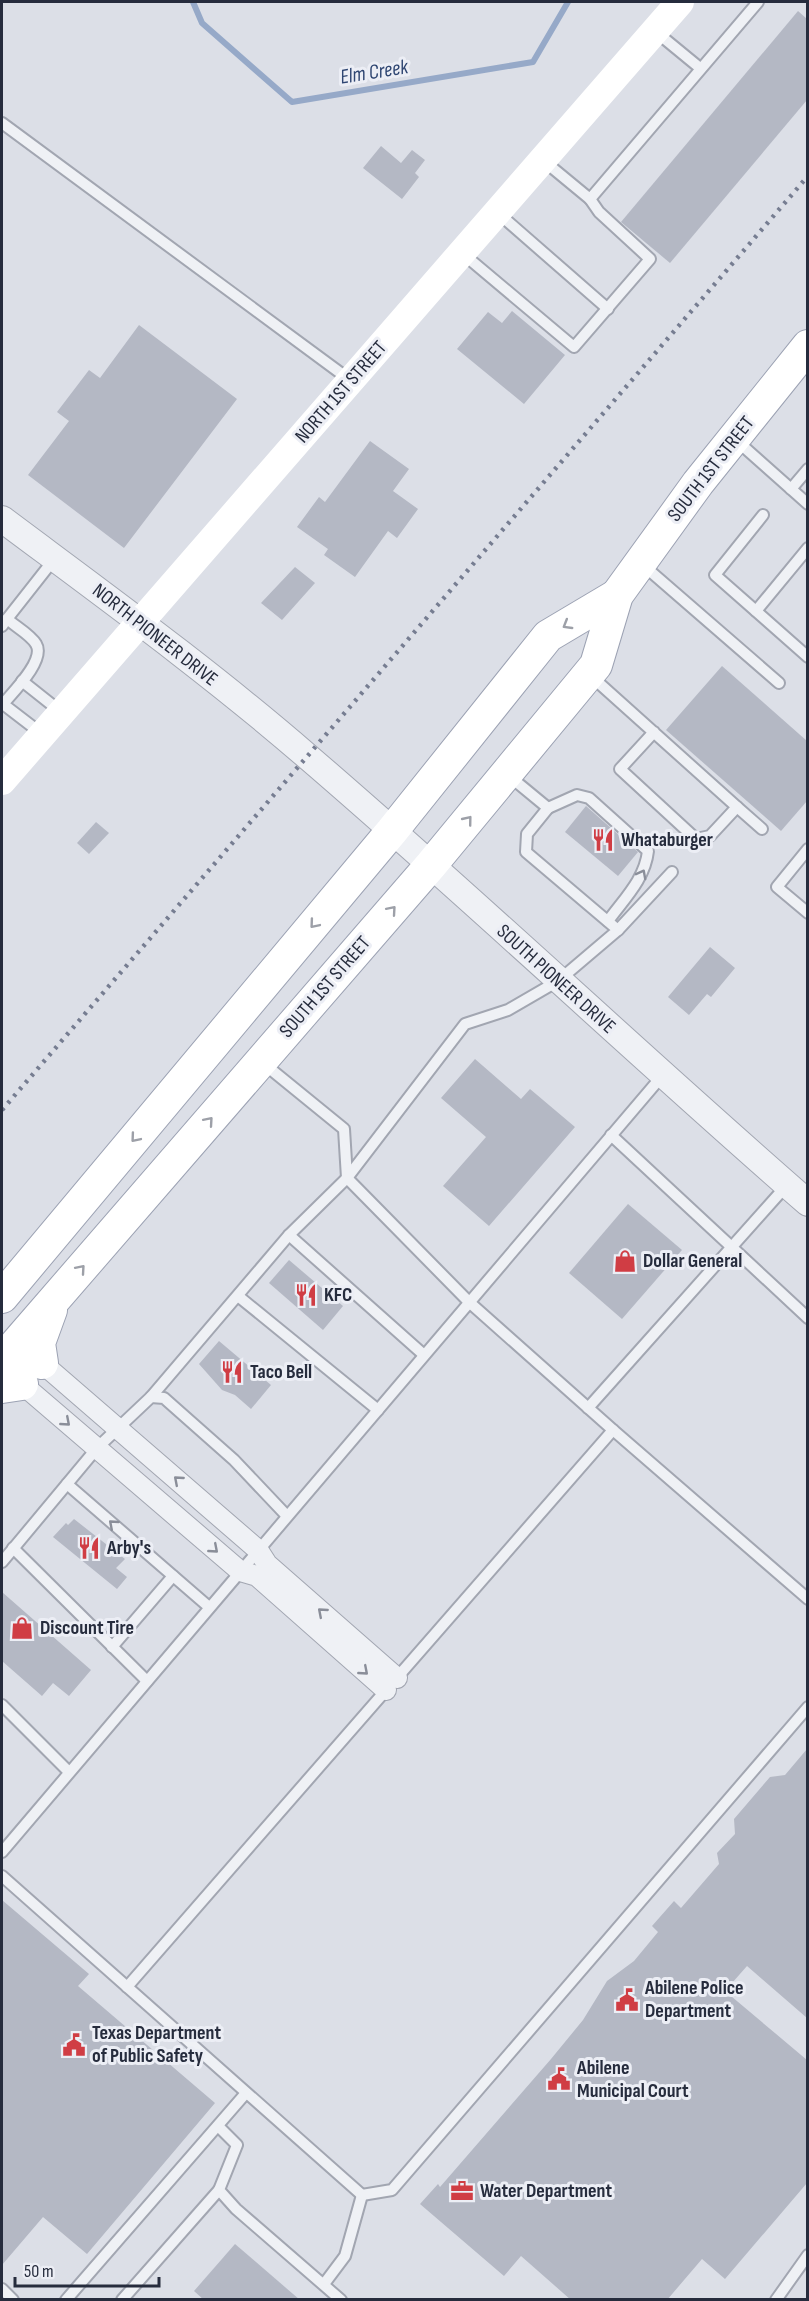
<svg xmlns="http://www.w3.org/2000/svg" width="809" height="2301" font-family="'Sofia Sans Condensed',sans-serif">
<rect width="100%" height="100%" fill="#dcdfe7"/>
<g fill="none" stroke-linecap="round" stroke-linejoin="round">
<path stroke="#96a9c8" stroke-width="6" d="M193,2L202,23L292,102L533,62L568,2"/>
</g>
<g fill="#b4b8c4">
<path d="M798,11L807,19V100L670,263L621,222Z"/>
<path d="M381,146L401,163L412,150L425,160L415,173L419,177L402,199L363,168Z"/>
<path d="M512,311L565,355L524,404L457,349L488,312L502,323Z"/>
<path d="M139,325L237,399L124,548L28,475L69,421L57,412L89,370L100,378Z"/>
<path d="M370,441L409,469L393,491L418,509L397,538L388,531L355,577L324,555L328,549L297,527L319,497L325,502Z"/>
<path d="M295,567L315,583L282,620L261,603Z"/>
<path d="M722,666L807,741V801L781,831L666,730Z"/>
<path d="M586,806L638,852L618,876L565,832Z"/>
<path d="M96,822L109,833L89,854L77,843Z"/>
<path d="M710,947L735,968L711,997L707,994L689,1015L668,997Z"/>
<path d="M475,1059L521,1099L530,1089L575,1127L489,1226L443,1186L486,1137L441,1098Z"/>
<path d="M628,1204L682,1250L622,1319L569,1273Z"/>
<path d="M289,1260L343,1306L323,1330L269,1283Z"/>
<path d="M219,1341L271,1385L251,1409L235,1395L222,1390L199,1364Z"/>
<path d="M74,1519L125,1559L116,1568L127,1577L117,1589L53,1537L66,1523L68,1525Z"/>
<path d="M2,1592L91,1670L69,1696L53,1683L42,1696L2,1661Z"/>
<path d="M807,1749V2018L747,1966L725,1991L807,2060V2183L725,2279L702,2259L667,2300H571L521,2256L504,2276L420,2204L438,2184L440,2187L551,2059L583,2020L607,1981L634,1961L658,1932L652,1926L674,1901L681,1908L719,1864L717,1853L735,1834L734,1819L770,1777L785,1775Z"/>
<path d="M2,1900L89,1974L78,1986L215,2103L87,2254L43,2217L2,2265Z"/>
<path d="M235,2244L300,2300H204L194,2291Z"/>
</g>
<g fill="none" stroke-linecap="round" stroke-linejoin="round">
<g stroke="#a2a6b1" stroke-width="14">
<g id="service">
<path d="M655,31L700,68"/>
<path d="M2,123L350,380"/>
<path d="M544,161L590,199L758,2"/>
<path d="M498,213L608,309"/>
<path d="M462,253L574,347L650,259L599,212L590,199"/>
<path d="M736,440L808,504"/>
<path d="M791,489L808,469"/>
<path d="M763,515L715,575L808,657"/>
<path d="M643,565L779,683"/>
<path d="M756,611L808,548"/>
<path d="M7,619L55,558"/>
<path d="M2,626L7,619C15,626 31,635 36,644C46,660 13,692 3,704L42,734"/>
<path d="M591,676L737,807L710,836L696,839L620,769L654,732"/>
<path d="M22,681L61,712"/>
<path d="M737,807L762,829"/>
<path d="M548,808L577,795L589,798L648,851C645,879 624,899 608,921"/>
<path d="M808,849L777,887L808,913"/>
<path d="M618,930L672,872"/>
<path d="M611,1135L808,1318"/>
<path d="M289,1235L424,1355"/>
<path d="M238,1296L378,1410"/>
<path d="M151,1397L289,1235L347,1178L465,1024L508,1010L558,981L618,930L526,852L527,834L548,808L508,775"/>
<path d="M588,1408L787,1185"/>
<path d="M613,1430L808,1599"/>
<path d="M67,1484L209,1607"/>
<path d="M13,1548L147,1681"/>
<path d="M2,1562L97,1448L151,1397L164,1398L234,1460L287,1516"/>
<path d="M112,1647L173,1576"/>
<path d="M2,1705L69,1772"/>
<path d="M2,1852L662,1076"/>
<path d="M2,1876L362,2195"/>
<path d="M127,1987L613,1430L469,1302L347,1178L344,1129L263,1063"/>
<path d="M218,2126L237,2145L219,2190L236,2209L341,2300"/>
<path d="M362,2195L392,2190L808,1707"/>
<path d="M324,2284L345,2256L362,2195"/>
<path d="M2,2289L13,2300"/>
<path d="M66,2300L246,2093"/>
<path d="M122,2300L219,2190"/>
<path d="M776,2300L808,2255"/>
</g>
</g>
<g stroke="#a2a6b1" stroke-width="22">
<g id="minor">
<path d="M42,1363L258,1550L267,1564L397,1678"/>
<path d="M22,1384L240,1571L257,1576L386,1690"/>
</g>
</g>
<g stroke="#a2a6b1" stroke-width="28">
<path id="tertiary" d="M2,519C105,596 210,672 308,757C477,902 639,1056 808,1203"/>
</g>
<g stroke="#9ca2b3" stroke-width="34">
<g id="primary">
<path d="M2,1297L392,831L548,636L617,595"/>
<path d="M2,1353L42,1363L39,1343L51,1310"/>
<path d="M2,1360L431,865L596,665L617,595L698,483L808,346"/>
<path d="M2,1387L22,1384"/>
</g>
</g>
<use href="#service" stroke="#eff1f5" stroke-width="10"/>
<use href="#minor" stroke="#eff1f5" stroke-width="20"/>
<use href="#tertiary" stroke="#eff1f5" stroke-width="26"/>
<path stroke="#fff" stroke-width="28" d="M2,781L680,2"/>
<use href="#primary" stroke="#fff" stroke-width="32"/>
<path stroke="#767d91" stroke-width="4.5" stroke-dasharray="3 6" stroke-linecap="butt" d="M2,1110L808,176"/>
</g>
<defs><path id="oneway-chevron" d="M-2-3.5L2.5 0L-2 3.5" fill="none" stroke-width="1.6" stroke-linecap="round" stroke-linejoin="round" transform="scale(1.5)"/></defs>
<g stroke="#9da0a8">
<use href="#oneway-chevron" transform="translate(567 625) rotate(149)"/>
<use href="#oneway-chevron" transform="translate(468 820) rotate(-51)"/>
<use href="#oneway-chevron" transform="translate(392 910) rotate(-49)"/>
<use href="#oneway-chevron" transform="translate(314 924) rotate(130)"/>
<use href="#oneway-chevron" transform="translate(209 1121) rotate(-49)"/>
<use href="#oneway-chevron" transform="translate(135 1138) rotate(130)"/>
<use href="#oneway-chevron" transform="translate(81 1269) rotate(-49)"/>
</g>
<g stroke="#8a8e99">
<use href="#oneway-chevron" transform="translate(642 874) rotate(-62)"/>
<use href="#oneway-chevron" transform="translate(66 1422) rotate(41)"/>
<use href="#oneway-chevron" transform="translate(178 1480) rotate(-139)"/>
<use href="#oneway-chevron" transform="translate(113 1524) rotate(-139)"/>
<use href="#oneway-chevron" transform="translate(214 1549) rotate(41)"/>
<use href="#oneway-chevron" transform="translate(322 1612) rotate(-139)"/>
<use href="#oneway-chevron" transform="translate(364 1671) rotate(41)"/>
</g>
<defs>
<g id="restaurant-bare" transform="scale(1.8)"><path d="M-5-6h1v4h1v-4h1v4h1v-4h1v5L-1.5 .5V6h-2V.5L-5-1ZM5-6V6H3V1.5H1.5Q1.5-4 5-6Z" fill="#d03d44" stroke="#eceef5" stroke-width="2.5" paint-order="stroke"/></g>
<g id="shop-bare" transform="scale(1.8)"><path d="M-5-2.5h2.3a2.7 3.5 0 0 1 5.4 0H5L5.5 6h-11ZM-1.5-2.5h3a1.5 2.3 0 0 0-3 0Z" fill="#d03d44" stroke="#eceef5" stroke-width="2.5" paint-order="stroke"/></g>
<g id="civic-bare" transform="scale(1.8)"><path d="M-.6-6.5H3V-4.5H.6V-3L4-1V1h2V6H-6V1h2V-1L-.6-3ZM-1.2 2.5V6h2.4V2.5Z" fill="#d03d44" stroke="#eceef5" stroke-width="2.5" paint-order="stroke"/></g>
<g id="office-bare" transform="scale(1.8)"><path d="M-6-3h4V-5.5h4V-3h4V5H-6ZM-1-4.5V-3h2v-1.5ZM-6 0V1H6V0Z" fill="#d03d44" stroke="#eceef5" stroke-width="2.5" paint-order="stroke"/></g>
</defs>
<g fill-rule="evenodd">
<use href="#restaurant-bare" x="603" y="840"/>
<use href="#shop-bare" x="625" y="1261"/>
<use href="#restaurant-bare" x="306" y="1295"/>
<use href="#restaurant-bare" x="232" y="1372"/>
<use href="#restaurant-bare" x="89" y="1548"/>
<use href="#shop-bare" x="22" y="1628"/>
<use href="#civic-bare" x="627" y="2000"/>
<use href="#civic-bare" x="74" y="2045"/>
<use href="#civic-bare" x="559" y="2079"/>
<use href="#office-bare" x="462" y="2191"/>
</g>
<g text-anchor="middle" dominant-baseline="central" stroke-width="6" stroke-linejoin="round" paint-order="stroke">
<g font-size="20" fill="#262c3d" stroke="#eceef5">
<text transform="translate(341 392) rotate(-49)">NORTH 1ST STREET</text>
<text transform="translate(711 469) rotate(-52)">SOUTH 1ST STREET</text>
<text transform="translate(155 635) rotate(38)">NORTH PIONEER DRIVE</text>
<text transform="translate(556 979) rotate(42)">SOUTH PIONEER DRIVE</text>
<text transform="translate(325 987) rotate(-49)">SOUTH 1ST STREET</text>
</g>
<g font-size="20" font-weight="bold" fill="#262c3d" stroke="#eceef5" text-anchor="start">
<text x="621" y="840">Whataburger</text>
<text x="643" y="1261">Dollar General</text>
<text x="324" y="1295">KFC</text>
<text x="250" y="1372">Taco Bell</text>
<text x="107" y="1548">Arby's</text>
<text x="40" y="1628">Discount Tire</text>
<text x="645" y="1988">Abilene Police<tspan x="645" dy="23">Department</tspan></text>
<text x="92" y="2033">Texas Department<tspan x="92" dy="23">of Public Safety</tspan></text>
<text x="577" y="2068">Abilene<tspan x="577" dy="23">Municipal Court</tspan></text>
<text x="480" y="2191">Water Department</text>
</g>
<g font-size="21" font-style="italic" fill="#2f4672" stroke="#eceef5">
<text transform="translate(374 72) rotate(-9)">Elm Creek</text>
</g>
</g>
<rect width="809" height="2301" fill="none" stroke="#262c3d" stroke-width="6"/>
<path d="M15 2277v9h144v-9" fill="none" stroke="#262c3d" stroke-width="3"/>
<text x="24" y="2277" font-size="18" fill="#262c3d" stroke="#eceef5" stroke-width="4.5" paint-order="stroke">50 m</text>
</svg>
